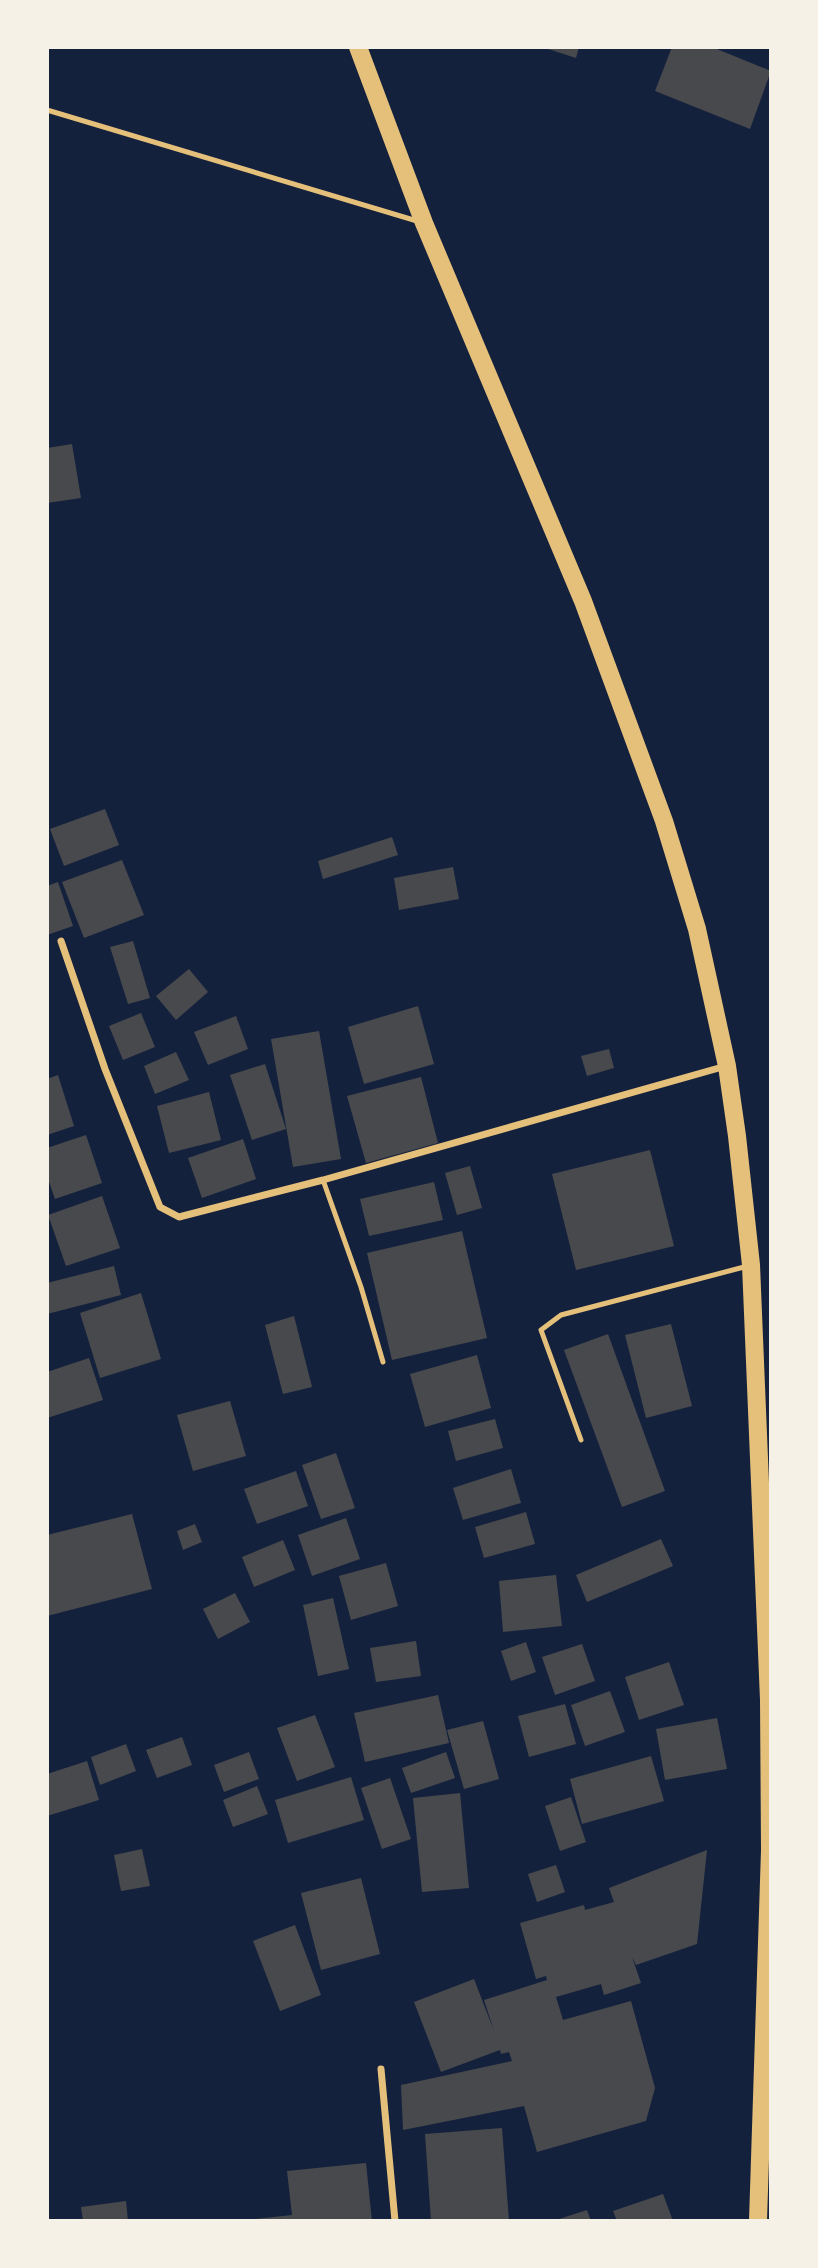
<svg xmlns="http://www.w3.org/2000/svg" width="818" height="2268" font-family="'Sofia Sans Condensed',sans-serif">
<rect width="100%" height="100%" fill="#14213d"/>
<g fill="#48494c">
<path d="M542,47H579L576,58Z"/>
<path d="M672,47H712L771,71L750,129L655,91Z"/>
<path d="M72,444L81,498L47,503V448Z"/>
<path d="M105,809L119,845L64,866L50,829Z"/>
<path d="M392,837L398,855L323,879L318,861Z"/>
<path d="M122,860L144,915L84,938L62,882Z"/>
<path d="M453,867L459,899L399,910L394,878Z"/>
<path d="M58,882L73,926L47,935V886Z"/>
<path d="M133,941L150,998L128,1004L110,947Z"/>
<path d="M189,969L208,992L176,1020L156,996Z"/>
<path d="M418,1006L434,1064L364,1084L348,1027Z"/>
<path d="M141,1013L155,1047L123,1060L109,1026Z"/>
<path d="M236,1016L248,1049L208,1065L194,1032Z"/>
<path d="M319,1031L341,1159L293,1167L271,1039Z"/>
<path d="M609,1049L614,1068L587,1076L581,1056Z"/>
<path d="M176,1052L189,1080L155,1094L144,1066Z"/>
<path d="M265,1064L286,1129L252,1140L230,1075Z"/>
<path d="M58,1075L74,1126L47,1135V1079Z"/>
<path d="M421,1077L438,1143L366,1163L347,1096Z"/>
<path d="M209,1092L221,1140L169,1153L157,1106Z"/>
<path d="M86,1135L102,1183L55,1199L47,1176V1148Z"/>
<path d="M243,1139L256,1179L202,1198L188,1158Z"/>
<path d="M650,1150L674,1246L576,1270L552,1174Z"/>
<path d="M470,1166L482,1208L457,1215L445,1173Z"/>
<path d="M434,1182L443,1220L369,1236L360,1199Z"/>
<path d="M102,1196L120,1248L66,1266L48,1215Z"/>
<path d="M462,1231L487,1338L392,1360L367,1253Z"/>
<path d="M114,1266L121,1295L47,1314V1283Z"/>
<path d="M141,1293L161,1359L100,1378L80,1313Z"/>
<path d="M294,1316L312,1387L283,1394L265,1325Z"/>
<path d="M671,1324L692,1406L646,1418L625,1335Z"/>
<path d="M608,1334L665,1491L622,1507L564,1350Z"/>
<path d="M477,1355L491,1408L425,1427L410,1374Z"/>
<path d="M89,1358L103,1400L47,1418V1372Z"/>
<path d="M230,1401L246,1456L193,1471L177,1415Z"/>
<path d="M495,1419L503,1448L456,1461L448,1431Z"/>
<path d="M336,1453L355,1508L321,1519L302,1465Z"/>
<path d="M511,1469L521,1503L463,1520L453,1488Z"/>
<path d="M296,1471L308,1506L257,1524L244,1489Z"/>
<path d="M526,1512L535,1544L484,1558L475,1527Z"/>
<path d="M132,1514L152,1589L47,1616V1535Z"/>
<path d="M346,1518L360,1559L312,1576L298,1535Z"/>
<path d="M195,1524L202,1542L183,1550L177,1531Z"/>
<path d="M661,1539L673,1566L587,1602L576,1575Z"/>
<path d="M283,1540L295,1570L254,1587L242,1557Z"/>
<path d="M386,1563L398,1606L351,1620L339,1576Z"/>
<path d="M556,1575L562,1626L503,1632L499,1581Z"/>
<path d="M235,1593L250,1622L218,1639L203,1609Z"/>
<path d="M333,1598L349,1669L318,1676L303,1605Z"/>
<path d="M416,1641L421,1676L376,1682L370,1648Z"/>
<path d="M526,1642L536,1672L511,1681L501,1651Z"/>
<path d="M582,1644L595,1681L555,1695L542,1657Z"/>
<path d="M669,1662L684,1705L639,1720L625,1677Z"/>
<path d="M610,1691L625,1732L585,1746L571,1705Z"/>
<path d="M438,1695L449,1743L365,1762L354,1713Z"/>
<path d="M565,1704L576,1744L529,1757L518,1716Z"/>
<path d="M315,1715L335,1767L297,1781L277,1728Z"/>
<path d="M717,1718L727,1769L665,1780L656,1729Z"/>
<path d="M483,1721L499,1779L464,1789L447,1730Z"/>
<path d="M182,1737L192,1765L157,1778L146,1750Z"/>
<path d="M126,1744L136,1771L100,1785L91,1757Z"/>
<path d="M249,1752L259,1779L224,1792L214,1765Z"/>
<path d="M446,1752L455,1778L411,1793L402,1768Z"/>
<path d="M651,1756L664,1801L582,1824L570,1779Z"/>
<path d="M87,1761L99,1800L47,1816V1774Z"/>
<path d="M351,1777L364,1820L288,1843L275,1800Z"/>
<path d="M390,1778L411,1839L382,1849L361,1788Z"/>
<path d="M257,1786L268,1814L233,1827L223,1800Z"/>
<path d="M460,1793L469,1888L422,1892L413,1798Z"/>
<path d="M571,1797L586,1842L560,1851L545,1806Z"/>
<path d="M142,1849L150,1886L121,1891L114,1855Z"/>
<path d="M707,1850L697,1944L636,1965L632,1957L641,1983L604,1995L601,1984L556,1997L563,2020L631,2001L655,2088L646,2121L537,2152L524,2106L403,2130L401,2085L512,2061L509,2052L501,2054L500,2050L441,2072L414,2002L474,1979L494,2031L484,2000L547,1980L546,1976L536,1979L520,1923L584,1905L585,1910L614,1902L609,1888Z"/>
<path d="M556,1865L565,1892L537,1902L528,1874Z"/>
<path d="M361,1878L380,1954L321,1970L301,1893Z"/>
<path d="M295,1925L321,1995L280,2011L253,1941Z"/>
<path d="M502,2128L509,2221H431L425,2134Z"/>
<path d="M366,2163L372,2221H255V2219L292,2215L287,2171Z"/>
<path d="M663,2194L673,2221H617L613,2211Z"/>
<path d="M126,2201L128,2221H83L81,2207Z"/>
<path d="M587,2210L591,2221H556V2220Z"/>
</g>
<g fill="none" stroke-linecap="round" stroke-linejoin="round">
<g stroke="#e5c07b" stroke-width="5">
<path d="M47,110L417,221"/>
<path d="M323,1180L361,1287L383,1362"/>
<path d="M581,1440L541,1330L561,1315L748,1266"/>
</g>
<g stroke="#e5c07b" stroke-width="7">
<path d="M61,941L105,1069L160,1207L179,1217L323,1180L726,1066"/>
<path d="M381,2069L395,2221"/>
</g>
<path stroke="#e5c07b" stroke-width="18" d="M358,47L424,223L583,601L664,821L697,929L727,1066L737,1136L751,1265L769,1700L770,1850L758,2221"/>
</g>
<rect width="818" height="2268" fill="none" stroke="#f6f1e7" stroke-width="98"/>
</svg>
